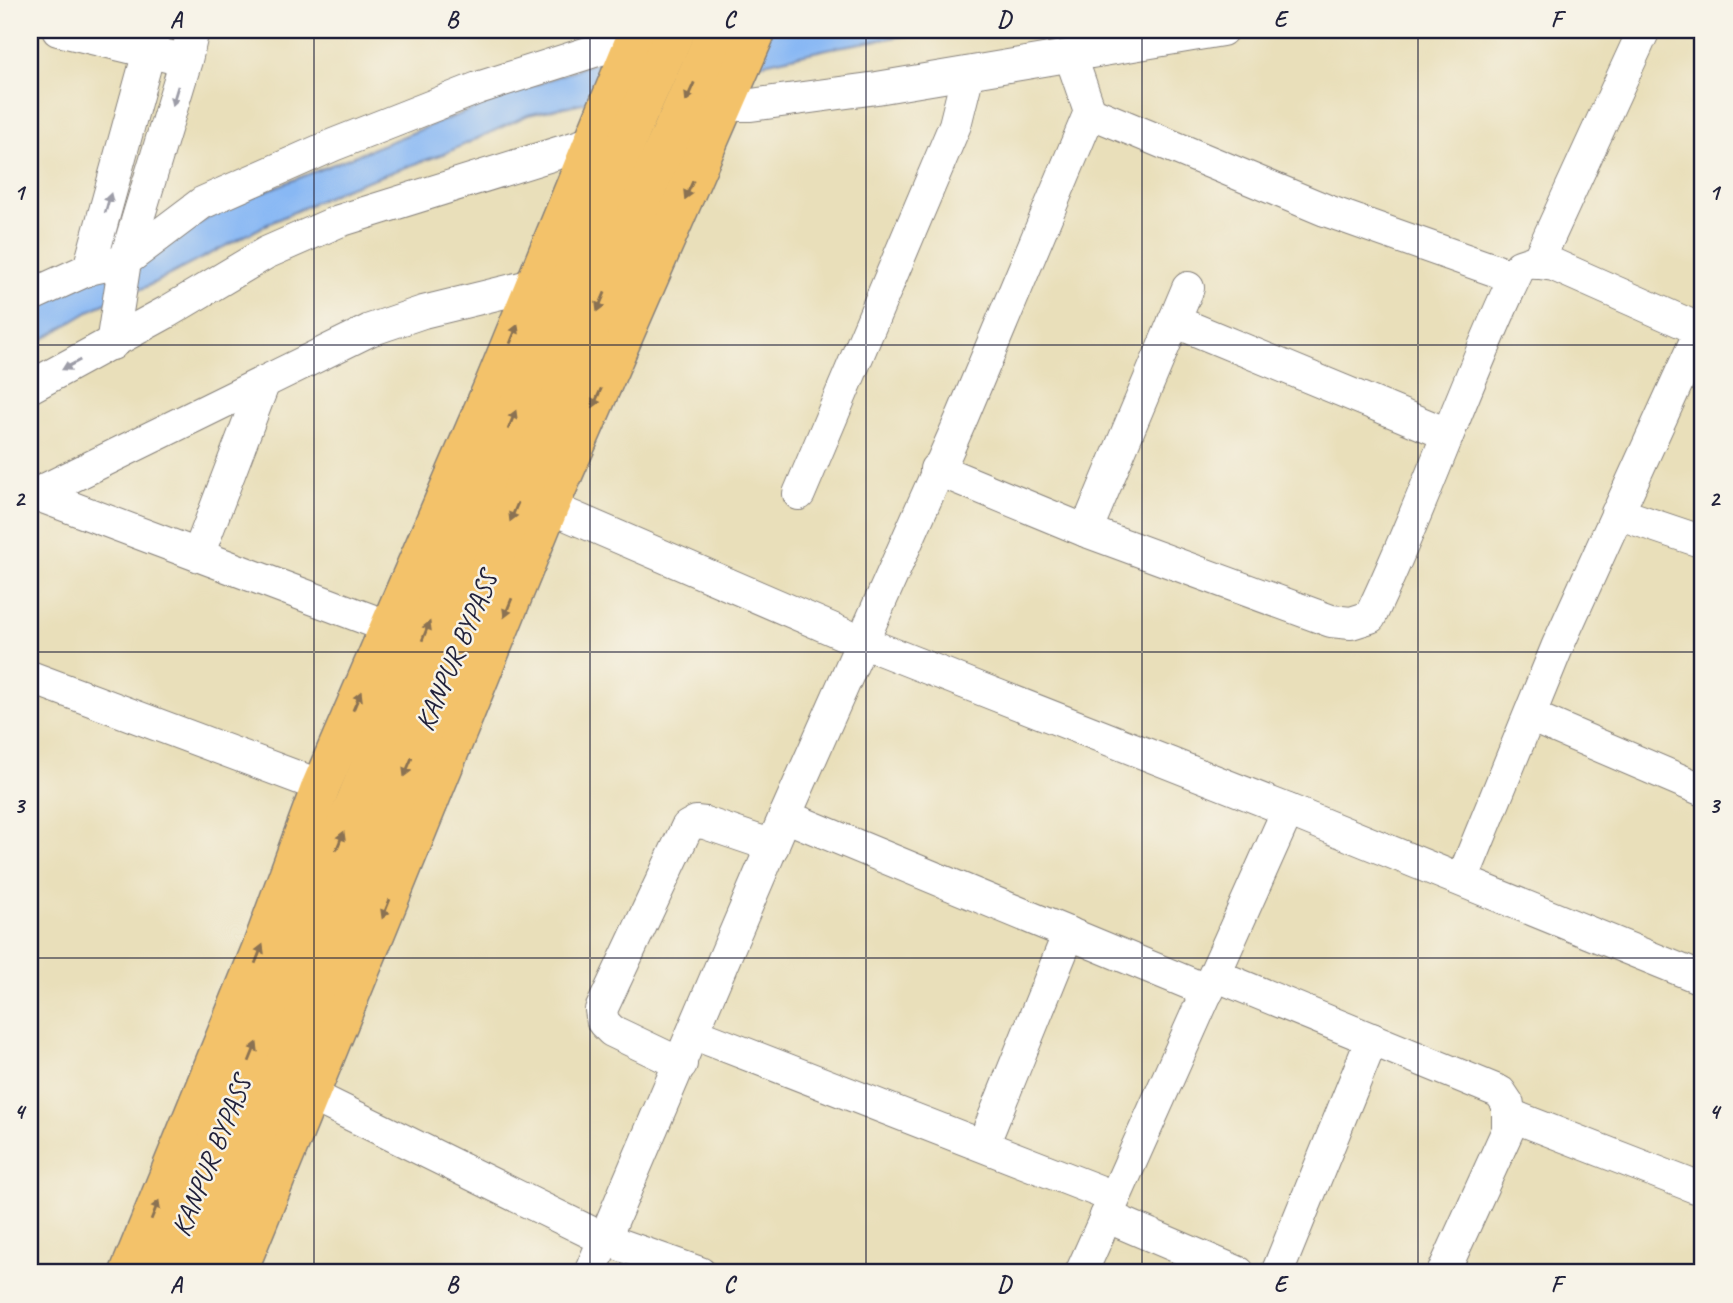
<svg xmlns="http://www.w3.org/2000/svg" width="1733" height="1303" font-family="Caveat,sans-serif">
<rect width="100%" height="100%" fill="#f7f3e8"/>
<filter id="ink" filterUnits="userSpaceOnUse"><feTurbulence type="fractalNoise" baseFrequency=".0143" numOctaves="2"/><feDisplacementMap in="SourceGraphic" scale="14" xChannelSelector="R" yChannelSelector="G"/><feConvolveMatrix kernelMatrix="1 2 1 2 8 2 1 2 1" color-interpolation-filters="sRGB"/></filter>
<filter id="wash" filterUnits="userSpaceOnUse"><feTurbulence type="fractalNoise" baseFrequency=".00686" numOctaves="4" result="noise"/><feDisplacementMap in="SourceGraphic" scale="28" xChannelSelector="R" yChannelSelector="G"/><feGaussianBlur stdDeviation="1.57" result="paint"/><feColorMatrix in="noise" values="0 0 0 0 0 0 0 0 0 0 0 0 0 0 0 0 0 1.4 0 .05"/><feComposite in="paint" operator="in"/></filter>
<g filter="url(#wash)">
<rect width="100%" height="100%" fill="#e9dfba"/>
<path fill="#88b8f4" stroke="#556d98" stroke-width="2" d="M749,30H939L832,48L528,115L446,153L344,189L270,223L146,287L97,307L30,347V310L170,240L235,203L432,125L590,64Z"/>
</g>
<g filter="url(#ink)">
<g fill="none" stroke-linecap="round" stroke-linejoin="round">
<g stroke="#86807a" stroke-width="34">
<g id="minor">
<path d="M58,30L171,57"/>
<path d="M726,105H751L877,88L1222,30"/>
<path d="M1090,112L1325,210L1514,277"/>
<path d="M1537,263L1644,30"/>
<path d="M89,269L155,30"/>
<path d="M30,296L89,269L125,261L202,203L333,145L478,88L635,38"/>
<path d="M1174,321L1447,434"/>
<path d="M112,344L125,261L186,60L193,30"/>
<path d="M30,387L167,312L266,253L339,221L593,142"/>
<path d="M936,469L1086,531L1331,621L1351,623L1370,617C1425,502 1465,381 1520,266L1532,262L1554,265L1703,331"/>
<path d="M30,492L389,627"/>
<path d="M36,494L370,330L423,312L533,285"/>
<path d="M799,494L955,125L968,73"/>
<path d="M549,507L862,642L1288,810L1703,979"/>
<path d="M1617,513L1703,542"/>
<path d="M1086,531L1188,288"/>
<path d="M198,555L264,382"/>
<path d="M30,677L321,786"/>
<path d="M1530,716L1703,790"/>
<path d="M785,816L1208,991"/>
<path d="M1462,880L1558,645L1703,325"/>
<path d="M1215,975L1500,1092L1508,1104V1130L1443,1273"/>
<path d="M695,1034L1114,1197"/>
<path d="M681,1064L612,1031L603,1022L601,1010L687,827L696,822L705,823L773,846"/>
<path d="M311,1095L604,1239L700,1273"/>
<path d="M1510,1115L1703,1190"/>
<path d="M983,1145L1069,933"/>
<path d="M1106,1216L1239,1273"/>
<path d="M590,1273L785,816L963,415L1090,112L1071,57"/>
<path d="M1081,1273L1288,810"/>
<path d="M1277,1273L1372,1039"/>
</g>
</g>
<g stroke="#86807a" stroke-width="41">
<g id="major">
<path d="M129,1273L261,949L321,786L495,382L639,30"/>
<path d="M237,1273L549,507L757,30"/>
</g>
</g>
<g stroke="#86807a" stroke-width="41">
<g id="highway">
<path d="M162,1273L636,119L676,30"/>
<path d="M198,1273L649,184L717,30"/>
</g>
</g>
<use href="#minor" stroke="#fff" stroke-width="32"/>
<use href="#major" stroke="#f3c26a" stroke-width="38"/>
<use href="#highway" stroke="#f3c26a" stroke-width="38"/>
</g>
<defs><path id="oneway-solid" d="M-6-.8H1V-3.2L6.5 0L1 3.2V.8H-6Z" transform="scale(1.75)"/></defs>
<g fill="#8a7252">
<use href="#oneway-solid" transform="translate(690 92) rotate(114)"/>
<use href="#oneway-solid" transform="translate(689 190) rotate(114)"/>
<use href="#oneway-solid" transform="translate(601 302) rotate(113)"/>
<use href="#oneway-solid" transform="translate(514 334) rotate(-68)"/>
<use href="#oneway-solid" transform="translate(597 398) rotate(114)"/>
<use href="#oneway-solid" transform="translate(512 420) rotate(-68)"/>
<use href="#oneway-solid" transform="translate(514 512) rotate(113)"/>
<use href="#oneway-solid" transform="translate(508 608) rotate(112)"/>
<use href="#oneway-solid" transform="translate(426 631) rotate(-68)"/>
<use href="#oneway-solid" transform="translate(357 701) rotate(-67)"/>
<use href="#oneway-solid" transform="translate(408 767) rotate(113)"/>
<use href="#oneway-solid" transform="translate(340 841) rotate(-68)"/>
<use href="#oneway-solid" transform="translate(386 909) rotate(112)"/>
<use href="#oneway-solid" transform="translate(259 954) rotate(-68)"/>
<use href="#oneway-solid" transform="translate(253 1052) rotate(-68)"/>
<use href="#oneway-solid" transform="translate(155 1210) rotate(-68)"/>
</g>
<g fill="#9c9ca7">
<use href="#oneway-solid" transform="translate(175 96) rotate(107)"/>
<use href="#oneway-solid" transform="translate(108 203) rotate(-74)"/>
<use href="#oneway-solid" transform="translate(71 365) rotate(152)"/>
</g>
</g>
<path fill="none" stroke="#22223b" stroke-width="2" stroke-opacity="0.55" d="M314,30V1273M590,30V1273M866,30V1273M1142,30V1273M1418,30V1273M30,345H1703M30,652H1703M30,958H1703"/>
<g text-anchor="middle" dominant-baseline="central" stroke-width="5" stroke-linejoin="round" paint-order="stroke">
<g font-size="28" fill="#22223b" stroke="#f7f3e8">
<text transform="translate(456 651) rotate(-67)">KANPUR BYPASS</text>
<text transform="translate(211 1156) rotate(-68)">KANPUR BYPASS</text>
</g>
</g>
<rect width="1733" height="1303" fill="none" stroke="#f7f3e8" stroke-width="77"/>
<rect x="38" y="38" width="1656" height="1226" fill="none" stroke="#22223b" stroke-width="2.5"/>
<g font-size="23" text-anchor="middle" font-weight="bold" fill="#22223b">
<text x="176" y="27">A</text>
<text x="452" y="27">B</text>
<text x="729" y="27">C</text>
<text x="1004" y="27">D</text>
<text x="1280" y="27">E</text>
<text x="1556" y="27">F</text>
<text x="19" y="200">1</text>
<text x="1714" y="200">1</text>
<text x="19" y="506">2</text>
<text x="1714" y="506">2</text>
<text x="19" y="813">3</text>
<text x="1714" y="813">3</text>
<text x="19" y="1119">4</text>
<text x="1714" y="1119">4</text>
<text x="176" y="1292">A</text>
<text x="452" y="1292">B</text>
<text x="729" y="1292">C</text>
<text x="1004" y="1292">D</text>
<text x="1280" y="1292">E</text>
<text x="1556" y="1292">F</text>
</g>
</svg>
